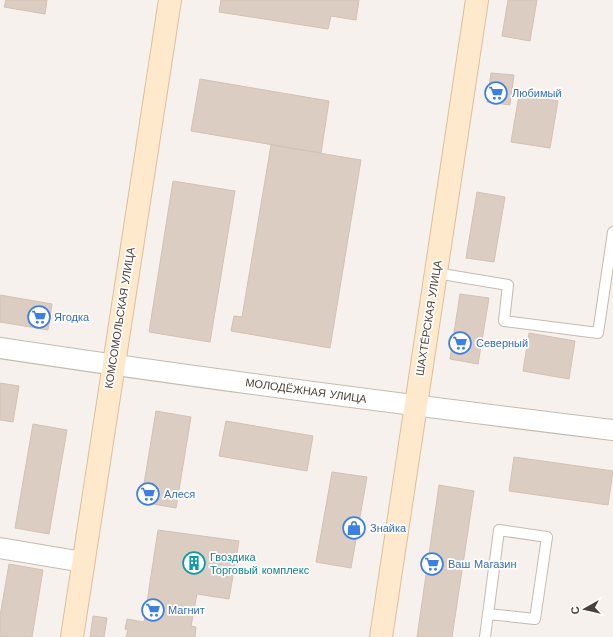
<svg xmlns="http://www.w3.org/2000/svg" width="613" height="637" font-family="'Work Sans',sans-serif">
<rect width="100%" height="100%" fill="#f6f1ec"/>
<g fill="#dccdc3" stroke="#d4c1b3">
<path d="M6,0H47L45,14L4,7Z"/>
<path d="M221,0H359L356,20L331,16L328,29L219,12Z"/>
<path d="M508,0H537L530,41L502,36Z"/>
<path d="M491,73L514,75L510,105L487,102Z"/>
<path d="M200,79L329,101L321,153L191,131Z"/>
<path d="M519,95L558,101L550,148L511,142Z"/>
<path d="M271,145L361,160L330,348L231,331L234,316L242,317Z"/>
<path d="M173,181L235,191L210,342L149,332Z"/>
<path d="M477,192L505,197L494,262L466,258Z"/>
<path d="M460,294L489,298L478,364L450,359Z"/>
<path d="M0,295L52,304L48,330L0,322Z"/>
<path d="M529,333L575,341L569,379L523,371Z"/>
<path d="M0,383L19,386L13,422L0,420Z"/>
<path d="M156,411L191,417L176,508L141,502Z"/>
<path d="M226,421L313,436L307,471L219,456Z"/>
<path d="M33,424L67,430L49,534L15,528Z"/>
<path d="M514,457L613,471L608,505L509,491Z"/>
<path d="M332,472L367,477L351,568L316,562Z"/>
<path d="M439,485L474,491L452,637H417Z"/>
<path d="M158,530L239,541L229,599L197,594L191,626L196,627L195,637H126L128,630L125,629L127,619L144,622Z"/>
<path d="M9,564L43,570L32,637H0V616Z"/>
<path d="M93,616L107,618L104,637H90Z"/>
</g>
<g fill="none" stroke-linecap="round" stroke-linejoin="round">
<g stroke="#c6bab0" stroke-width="12">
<g id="lane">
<path d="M436,273L508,285L504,321L598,333L613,232"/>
<path d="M485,637L499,530L547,537L535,619L488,614"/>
</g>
</g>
<g stroke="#c6bab0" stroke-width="22">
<g id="street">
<path d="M0,348C204,379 408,405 613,430"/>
<path d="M0,548L83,562"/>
</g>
</g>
<g stroke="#dcbe9b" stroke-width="24">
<g id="secondary">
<path d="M72,637L170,0"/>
<path d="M381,637L477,0"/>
</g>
</g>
<use href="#lane" stroke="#fff" stroke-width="10"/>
<use href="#street" stroke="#fff" stroke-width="20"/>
<use href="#secondary" stroke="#ffe9cd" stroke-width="22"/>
</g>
<defs>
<g id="supermarket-ring" transform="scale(1.15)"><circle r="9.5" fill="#fff" stroke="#3f7fe0" stroke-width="1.5"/><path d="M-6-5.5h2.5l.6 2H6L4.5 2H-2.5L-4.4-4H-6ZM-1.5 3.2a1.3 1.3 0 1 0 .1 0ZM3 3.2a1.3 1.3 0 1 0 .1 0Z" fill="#3f7fe0"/></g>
<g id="shop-ring" transform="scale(1.15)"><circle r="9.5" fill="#fff" stroke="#3f7fe0" stroke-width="1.5"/><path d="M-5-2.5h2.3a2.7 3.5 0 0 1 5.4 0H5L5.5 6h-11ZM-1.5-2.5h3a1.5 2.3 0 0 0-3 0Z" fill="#3f7fe0"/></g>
<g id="building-ring" transform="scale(1.15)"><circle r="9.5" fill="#fff" stroke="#0f9aa8" stroke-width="1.5"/><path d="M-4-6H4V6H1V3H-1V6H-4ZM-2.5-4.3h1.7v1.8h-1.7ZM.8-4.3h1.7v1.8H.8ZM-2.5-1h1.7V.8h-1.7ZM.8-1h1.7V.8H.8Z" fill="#0f9aa8"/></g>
</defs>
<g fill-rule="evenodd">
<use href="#supermarket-ring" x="496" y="93"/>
<use href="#supermarket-ring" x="39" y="317"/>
<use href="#supermarket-ring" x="460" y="343"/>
<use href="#supermarket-ring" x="148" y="494"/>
<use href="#shop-ring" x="354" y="528"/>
<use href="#building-ring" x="194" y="563"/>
<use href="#supermarket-ring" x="432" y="564"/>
<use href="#supermarket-ring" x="153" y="610"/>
</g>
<g text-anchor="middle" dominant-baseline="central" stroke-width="3.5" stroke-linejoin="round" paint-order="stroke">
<g font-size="11" fill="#366cbe" stroke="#fff" text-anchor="start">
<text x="512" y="93">Любимый</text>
<text x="54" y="317">Ягодка</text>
<text x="476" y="343">Северный</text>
<text x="164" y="494">Алеся</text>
<text x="370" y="528">Знайка</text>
<text x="448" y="564">Ваш Магазин</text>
<text x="168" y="610">Магнит</text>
</g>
<g font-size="11" fill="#4c4038" stroke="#fff">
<text transform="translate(120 318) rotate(-81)">КОМСОМОЛЬСКАЯ УЛИЦА</text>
<text transform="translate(429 318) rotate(-81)">ШАХТЁРСКАЯ УЛИЦА</text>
<text transform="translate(306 391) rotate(8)">МОЛОДЁЖНАЯ УЛИЦА</text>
</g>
<g font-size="11" fill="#0d838f" stroke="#fff" text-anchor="start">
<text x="210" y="557">Гвоздика<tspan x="210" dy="13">Торговый комплекс</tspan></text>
</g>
</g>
<g transform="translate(585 609) rotate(262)" stroke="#ffffff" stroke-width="3" paint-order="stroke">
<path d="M0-3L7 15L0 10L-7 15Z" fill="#4c4038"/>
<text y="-6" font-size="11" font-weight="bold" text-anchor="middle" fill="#4c4038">С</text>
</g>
</svg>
